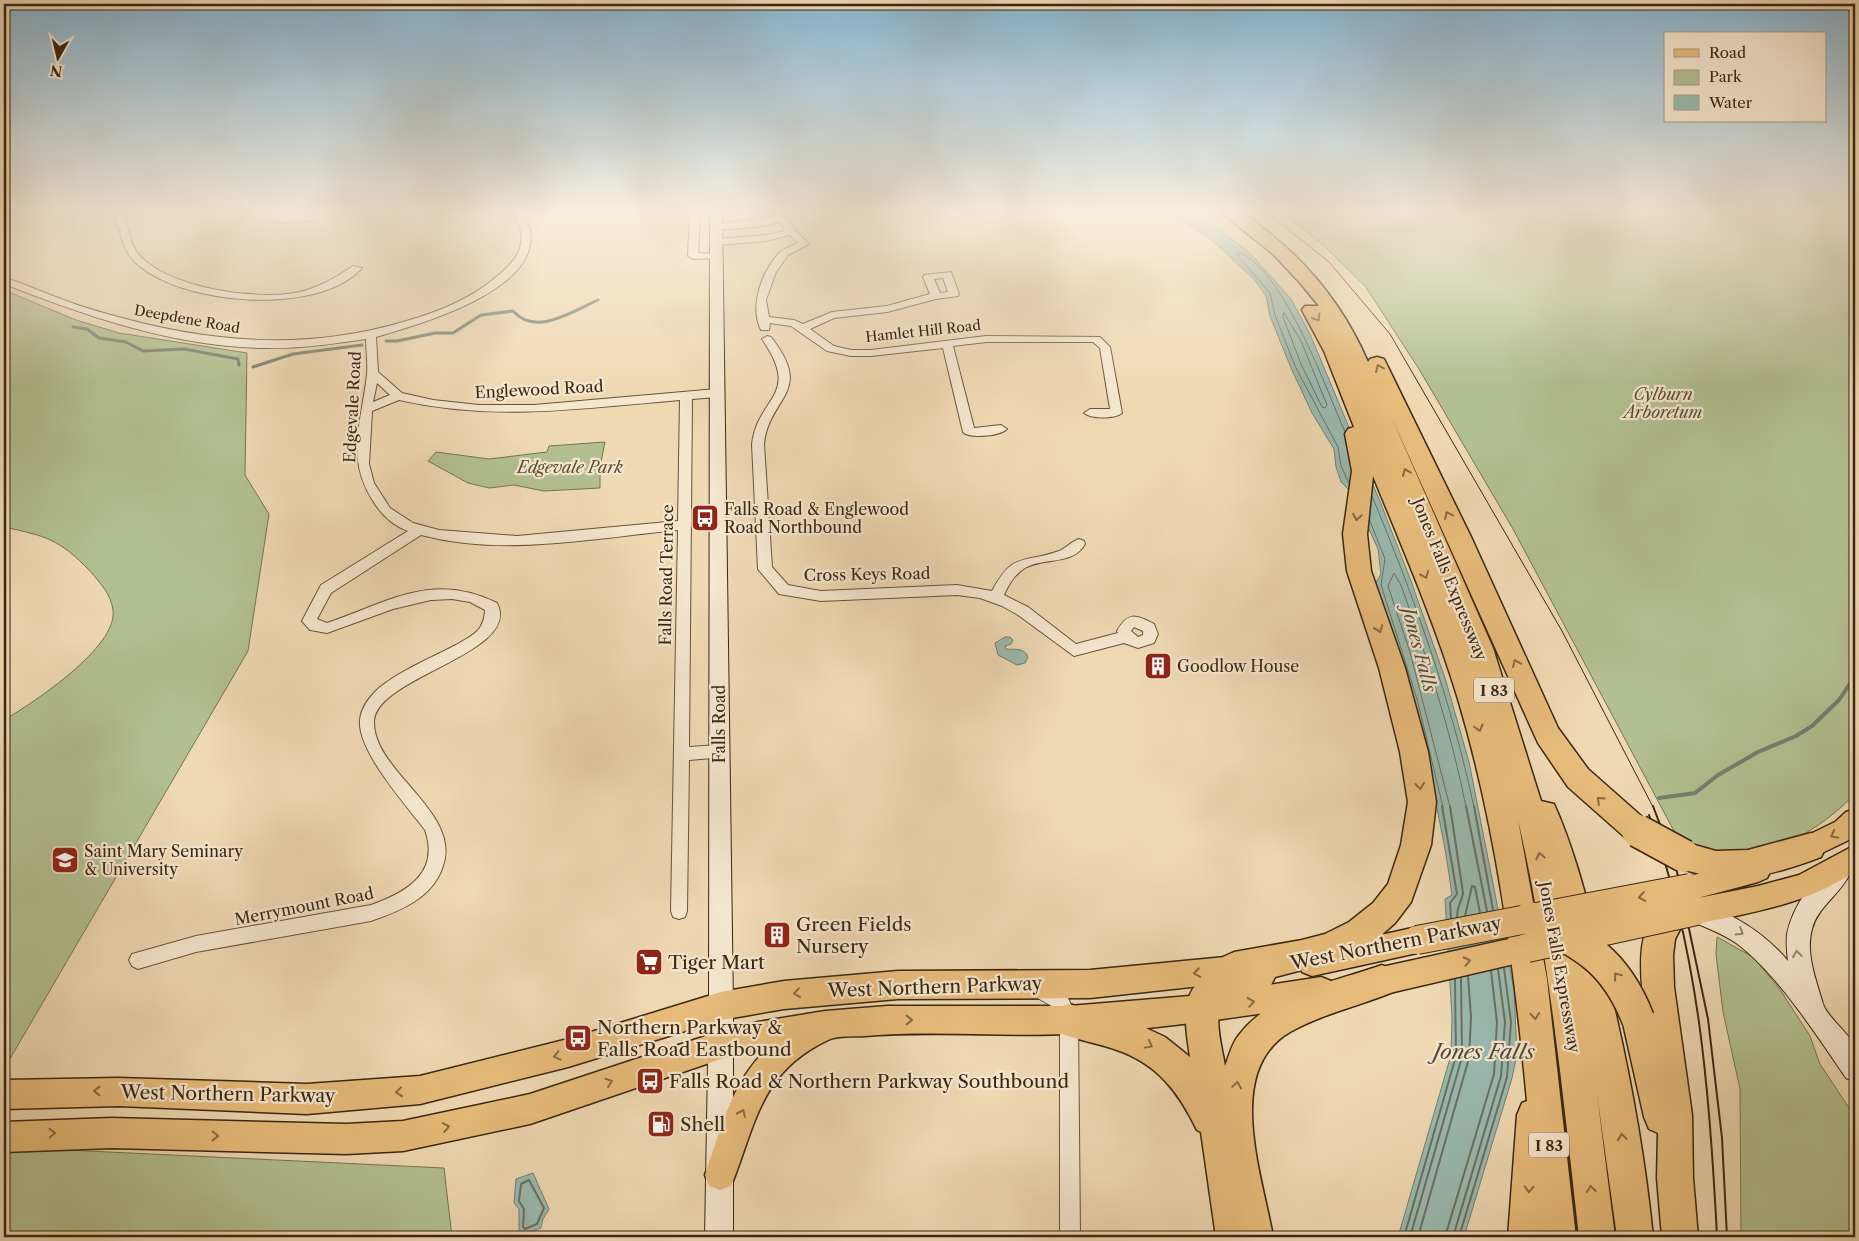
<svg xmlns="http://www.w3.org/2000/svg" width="1859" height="1241" font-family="'Libre Caslon Text',serif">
<rect width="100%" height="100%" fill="#efd9b3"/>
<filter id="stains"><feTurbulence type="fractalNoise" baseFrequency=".004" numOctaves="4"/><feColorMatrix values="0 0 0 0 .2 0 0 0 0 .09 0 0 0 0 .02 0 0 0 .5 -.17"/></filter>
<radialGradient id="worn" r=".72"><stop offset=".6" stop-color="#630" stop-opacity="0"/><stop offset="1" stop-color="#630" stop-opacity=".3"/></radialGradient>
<g fill="#b2c091" stroke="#767452">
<path d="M1278,211H1855V793C1834,819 1774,858 1739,857C1721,856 1700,849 1682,846L1513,529L1419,369L1365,286L1321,243Z"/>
<path d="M4,290L76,320L119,333L247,353L245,475L269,514L248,651L4,1069V720C33,703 118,647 113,610C111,594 100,583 90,571C59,539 46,536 4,527Z"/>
<path d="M605,442L600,467V488L544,491L514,485L489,488L468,483L428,461L436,452L489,459L547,452L549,446Z"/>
<path d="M1717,937L1753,957L1779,988L1810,1036L1820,1064L1855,1117V1237H1741L1740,1089L1723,1012L1716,954Z"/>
<path d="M4,1147L444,1168L452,1237H17L4,1227Z"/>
</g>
<g fill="#9abab1" stroke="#747f71">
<path d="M1166,211H1189L1221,231L1250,253L1291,299L1310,334L1381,504L1411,581L1445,678L1469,762L1514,990L1517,1054L1512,1078L1464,1237H1398L1451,1055L1452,1017L1445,899L1452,895C1438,788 1407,687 1375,584L1381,574L1378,549L1353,494L1341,482L1336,467L1334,449L1312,413L1291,368L1270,316L1266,296L1254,279L1208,237Z"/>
<path d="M1005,637H1010L1013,640L1011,644L1005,646L1006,649C1015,650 1024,647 1028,657L1025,663L1017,665L998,655L995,643Z"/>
<path d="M533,1173L549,1209L543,1219L541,1228L519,1236V1209L514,1203L516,1179Z"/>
</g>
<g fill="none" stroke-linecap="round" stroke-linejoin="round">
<g stroke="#6a7062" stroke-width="1">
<path d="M1284,313L1301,341L1327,405L1325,408L1322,407L1301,364L1283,317Z"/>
<path d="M1345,432C1326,389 1284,269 1238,252V256L1270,293L1275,315L1295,366L1338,447L1341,466L1349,483"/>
<path d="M1372,496C1414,597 1451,700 1474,807"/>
<path d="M1370,521L1385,559L1381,585L1417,699L1443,807"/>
<path d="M1450,807L1410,652L1388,586L1394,573L1401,585C1427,658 1451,731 1466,807"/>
</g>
<g stroke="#6a7062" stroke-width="2">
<path d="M1442,806L1457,894L1450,903L1451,918"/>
<path d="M1450,806L1463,893C1461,904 1457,905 1457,917"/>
<path d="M1466,806L1487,911"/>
<path d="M1474,806L1493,910"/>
<path d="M1465,916L1472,886L1475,887L1480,913"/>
<path d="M529,1180L544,1208L537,1224L525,1229L523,1227L524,1209L519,1201L521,1184Z"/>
<path d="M1404,1237L1456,1056L1455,979"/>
<path d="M1410,1237L1462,1057L1461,978"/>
<path d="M1418,1237L1469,1058L1471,1017L1468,976"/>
<path d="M1445,1237L1494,1074L1497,1022L1491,971"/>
<path d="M1453,1237L1501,1076L1505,1022L1498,969"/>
<path d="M1459,1237L1507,1077L1511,1022L1504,968"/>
</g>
<g stroke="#747f71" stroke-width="3">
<path d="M73,327L87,329L99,338L126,342L143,351L184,349L238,359L239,365"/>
<path d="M386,341H397L435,333H453L481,315L513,311C536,337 573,311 598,300"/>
<path d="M253,367L293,354L362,345"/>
</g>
<path stroke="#747f71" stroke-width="4" d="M1659,798L1695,793L1718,775L1758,752L1796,736L1812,726L1839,700L1855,676"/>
<g stroke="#67543a" stroke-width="2">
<g id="street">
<path d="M111,211H121C130,225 128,244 140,256C170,288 254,300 295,293C317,289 335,278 353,266L362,268C318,317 179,305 135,262C120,248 122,227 111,211Z"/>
<path d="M244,211L284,216L357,211L352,214C325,218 266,232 244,211Z"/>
<path d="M512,211H522C567,283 424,323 376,337L378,372L402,393L433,400L479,405H534L717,389L723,393L717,397L692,399L689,747L719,745L724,747L727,752L724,757L689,760L687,911L685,917L679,919L673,917L671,911L678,530C594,538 504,557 421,535L331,593L317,619L327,623C389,602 432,571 497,603C523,653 377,676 374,721C372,771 462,812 443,866C433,898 400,911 371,921L196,952L138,969L132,966L129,960L132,954L196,936L371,905C407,892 440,873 425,830C407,806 357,751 360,720C361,708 370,696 379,688C401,670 431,658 456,645C473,635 484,631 485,610L470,602L452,599L431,600L393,609L327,633L310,630L302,621L321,585L408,531C393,526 381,514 373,501C345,458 362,421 367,374C368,363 366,350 366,339C332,344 299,349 264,348C174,347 87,316 4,284V278C17,281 30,287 43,292C65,301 88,309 111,315C210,343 304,351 403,322C435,313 469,300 495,278C520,258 531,241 512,211ZM377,383L390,395L373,402ZM399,400C496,422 583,408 680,400L678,521L517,536L439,530L413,523L390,508L374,483L369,464L372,411Z"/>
<path d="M690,211H700L698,253L719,254V258L693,259L688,256Z"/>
<path d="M772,211H782L795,230L809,244L788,255L776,272L766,300L769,317L794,320L803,324L832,312L887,306L930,294L923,277L924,275L951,272L959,294L958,296L936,299L887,312L834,318L810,329L834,346L851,350H871L986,336L1100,337L1110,347L1122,413C1115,419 1091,419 1084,413L1090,409H1110L1100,348L1093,342H986L953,346L974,428L1001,425L1007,429C1001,436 969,439 963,432L943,348L871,356H851L827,351L791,326L770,323L769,330H761C749,306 762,271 780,252C785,248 792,246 798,243L789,235L766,241L716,245L711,242L716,239L766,235L785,231L780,222L756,227L716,230L711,227L716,224L776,217ZM943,278L948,292L940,293L934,279Z"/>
<path d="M767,336L771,337C815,393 769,396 764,444L772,567L788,585L821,591L957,585L992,591C1013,551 1023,564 1059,551C1066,548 1071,542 1079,539L1084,541L1085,544C1073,566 1043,557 1025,568C1014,575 1009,584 1004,595L1028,607L1076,644L1118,633L1117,631C1128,611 1136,615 1154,624L1158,634L1154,643L1138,648L1124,643L1074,656L1018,615L1002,606L980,598L957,595L821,601L779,594L758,569L752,444C758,395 802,397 762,339ZM1134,627L1143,631V635L1138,637L1131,631Z"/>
<path d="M1040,981L1067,996L1078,1020L1080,1237H1060V1020L1055,1008L1034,996L1031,990L1034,984Z"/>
</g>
</g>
<g stroke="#3a2712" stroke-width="2">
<g id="secondary">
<path d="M710,211H722L733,1006V1237H705L709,1006Z"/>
<path d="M1839,862L1847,866L1850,873C1841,894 1818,906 1812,929C1805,954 1817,982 1823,1004C1828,1018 1849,1033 1855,1047C1858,1056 1856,1073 1855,1082L1846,1078C1817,1036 1777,973 1736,943C1722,933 1703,927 1688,919L1685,911L1688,903L1696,900C1732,914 1763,931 1788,961C1787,952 1786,943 1787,934C1792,908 1815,872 1839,862Z"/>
</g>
</g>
<g stroke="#3a2712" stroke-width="3">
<g id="primary">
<path d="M1855,809V836L1853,838L1797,865L1788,861L1784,853L1788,845L1835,822L1846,812Z"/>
<path d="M1855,845V871C1809,904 1750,913 1696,924L1687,920L1683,911L1687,902L1695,899L1690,900L1681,897L1677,888L1681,879L1690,876L1758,858L1767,862L1771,870L1767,878L1758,882L1698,898L1758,886L1799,875Z"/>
<path d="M1417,927L1426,931L1430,940L1426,949L1417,953L1312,976L1302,972L1299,963L1302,954L1312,950Z"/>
<path d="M1527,935L1536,939L1540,948L1536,957L1527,961L1368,998L1358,994L1354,984L1358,974L1368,970Z"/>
<path d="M1246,955L1256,958L1259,968L1256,978L1246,981L1090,998L898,999L784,1009L721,1020L568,1067L420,1104L307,1114L119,1106L4,1109V1080L119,1078L307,1084L420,1076L568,1039L721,992L784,981L898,971L1090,970Z"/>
<path d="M1321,977L1331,981L1335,991L1331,1001L1321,1005C1237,1017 1154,1030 1069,1034C1001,1037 933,1030 865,1036C854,1037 837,1035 828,1040C759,1073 756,1124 731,1186L720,1190L709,1186L705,1175C720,1131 732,1081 768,1048L721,1059L530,1124L403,1151L346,1154L112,1148L4,1152V1122L112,1118L346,1124L403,1121L530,1094L721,1031L758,1022L825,1011L887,1006H1069L1202,995Z"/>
</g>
</g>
<g stroke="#3a2712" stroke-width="3">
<g id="highway">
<path d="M1219,211C1225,211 1233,209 1239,211C1247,213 1257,224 1264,229C1310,264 1345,309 1368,362L1370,359L1377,357L1384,359L1472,539L1558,728L1588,769L1648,822L1653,831L1648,840L1638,844L1628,840L1568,787L1538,743L1390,414L1493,648L1541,801L1554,804C1573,846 1585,893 1597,938C1623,1036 1643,1137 1653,1237H1617L1597,1094L1615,1237H1579C1563,1097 1550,957 1518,820L1547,979L1576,1237H1508L1517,1115L1522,1103L1527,1101C1514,965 1497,830 1458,699C1435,623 1403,549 1373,476L1367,534L1371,571L1405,668L1428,752L1436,802L1431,845L1411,902L1395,923L1371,944L1329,963L1275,977L1270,987C1257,993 1237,994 1225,1002C1211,1011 1223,1052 1225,1066C1229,1056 1232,1043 1239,1035C1271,992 1335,982 1382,965L1393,970L1398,981L1393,992C1359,1006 1322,1014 1290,1032C1223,1071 1263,1177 1273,1237H1216L1201,1132L1197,1130C1179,1093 1158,1064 1117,1050C1097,1043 1077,1040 1057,1032L1053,1020L1057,1008L1069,1004L1135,1023L1165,1037L1190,1057C1185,1022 1177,984 1219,970L1223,957L1234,952L1302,940L1325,934L1349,922L1373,903L1388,884L1401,845L1408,802L1400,752L1379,668L1347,571L1343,534L1352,471L1345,434L1348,429L1354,427L1324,351L1302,310L1305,306H1319L1301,284L1273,254Z"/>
<path d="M1811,833L1821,837L1826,847L1821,857C1768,877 1729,887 1674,866L1669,856L1674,846L1684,842L1716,851L1748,850Z"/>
<path d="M1672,901L1683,905L1687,916L1675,939L1673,955L1674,987L1692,1115L1693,1178L1698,1237H1662L1657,1178L1658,1133L1649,1129L1644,1117L1622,1019L1626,1007L1638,1003L1644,1005C1640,972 1634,916 1672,901Z"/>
</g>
</g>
<use href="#street" fill="#f5e6ce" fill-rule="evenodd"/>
<use href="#secondary" fill="#f5e6ce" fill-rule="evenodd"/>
<use href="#primary" fill="#e8bc7a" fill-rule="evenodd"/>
<use href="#highway" fill="#e8bc7a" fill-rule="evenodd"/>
<path stroke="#3a2712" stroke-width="1" d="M1265,211L1329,262L1390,334L1562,631L1653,807"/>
<g stroke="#3a2712" stroke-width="2">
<path d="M1653,806L1676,867L1708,1019L1722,1138L1727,1237"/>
<path d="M1649,815C1699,949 1710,1096 1717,1237"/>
</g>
<g stroke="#3a2712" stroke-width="30" stroke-linecap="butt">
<g id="primary-bridge">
<path d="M1417,940L1690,888"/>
<path d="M1527,948L1696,911"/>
</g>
</g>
<g stroke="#3a2712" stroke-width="35" stroke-linecap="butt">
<g id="highway-bridge">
<path d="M1638,831L1684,856"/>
<path d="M1530,918C1584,944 1615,960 1638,1019"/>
</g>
</g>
<use href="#primary-bridge" stroke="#e8bc7a" stroke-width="28"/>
<use href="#highway-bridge" stroke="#e8bc7a" stroke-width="32"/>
</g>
<defs><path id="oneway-chevron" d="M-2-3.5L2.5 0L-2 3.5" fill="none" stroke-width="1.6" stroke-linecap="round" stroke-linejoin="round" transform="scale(1.25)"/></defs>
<g stroke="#886a41">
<use href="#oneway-chevron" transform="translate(1317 318) rotate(59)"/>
<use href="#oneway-chevron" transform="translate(1379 368) rotate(-115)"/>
<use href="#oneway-chevron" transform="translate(1406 472) rotate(-113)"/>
<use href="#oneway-chevron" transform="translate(1448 515) rotate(-116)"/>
<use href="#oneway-chevron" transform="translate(1357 517) rotate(100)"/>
<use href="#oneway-chevron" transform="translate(1425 575) rotate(68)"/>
<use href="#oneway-chevron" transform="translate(1379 629) rotate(70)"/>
<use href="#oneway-chevron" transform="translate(1516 663) rotate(-113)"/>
<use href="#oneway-chevron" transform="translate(1479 728) rotate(75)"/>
<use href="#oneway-chevron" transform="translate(1420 786) rotate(83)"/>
<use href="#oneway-chevron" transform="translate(1600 800) rotate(-138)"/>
<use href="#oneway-chevron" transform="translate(1834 835) rotate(153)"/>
<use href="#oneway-chevron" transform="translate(1540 856) rotate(-103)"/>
<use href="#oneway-chevron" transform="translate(1642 897) rotate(170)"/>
<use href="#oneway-chevron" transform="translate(1467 961) rotate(-12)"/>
<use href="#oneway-chevron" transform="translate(1197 973) rotate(172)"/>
<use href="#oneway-chevron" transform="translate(1617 976) rotate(-128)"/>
<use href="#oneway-chevron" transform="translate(797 993) rotate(173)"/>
<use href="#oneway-chevron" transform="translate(1251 1002) rotate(-9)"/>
<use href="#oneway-chevron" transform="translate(1535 1016) rotate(84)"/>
<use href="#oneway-chevron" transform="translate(909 1020)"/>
<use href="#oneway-chevron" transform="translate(1149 1045) rotate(29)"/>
<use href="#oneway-chevron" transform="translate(557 1056) rotate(167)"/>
<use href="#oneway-chevron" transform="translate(609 1082) rotate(-19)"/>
<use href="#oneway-chevron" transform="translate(1237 1085) rotate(-81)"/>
<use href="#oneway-chevron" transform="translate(97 1091) rotate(-180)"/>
<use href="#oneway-chevron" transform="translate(399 1092) rotate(175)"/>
<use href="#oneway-chevron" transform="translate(742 1113) rotate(-66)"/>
<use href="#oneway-chevron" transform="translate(446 1127) rotate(-11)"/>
<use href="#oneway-chevron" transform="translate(52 1133) rotate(-1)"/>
<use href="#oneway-chevron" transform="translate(215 1136) rotate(1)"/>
<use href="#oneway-chevron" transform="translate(1622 1137) rotate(-98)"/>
<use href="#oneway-chevron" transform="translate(1529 1189) rotate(93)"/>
<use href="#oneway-chevron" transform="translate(1591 1189) rotate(-97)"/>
</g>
<g stroke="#988670">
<use href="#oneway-chevron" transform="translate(1740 932) rotate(32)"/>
<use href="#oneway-chevron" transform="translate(1797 954) rotate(-98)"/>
</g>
<linearGradient id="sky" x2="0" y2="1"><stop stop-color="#89b6d2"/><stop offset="0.55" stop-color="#f8eedd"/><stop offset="1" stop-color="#f8eedd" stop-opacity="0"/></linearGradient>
<rect width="1859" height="385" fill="url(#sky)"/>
<defs>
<g id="bus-square" transform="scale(1.4375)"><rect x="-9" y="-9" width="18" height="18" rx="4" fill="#8f2418" stroke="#f5e6ce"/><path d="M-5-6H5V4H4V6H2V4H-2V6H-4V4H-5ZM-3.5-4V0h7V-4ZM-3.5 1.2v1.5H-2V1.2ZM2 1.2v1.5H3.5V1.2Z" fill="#fff"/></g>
<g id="building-square" transform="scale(1.4375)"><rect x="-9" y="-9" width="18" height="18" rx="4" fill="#8f2418" stroke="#f5e6ce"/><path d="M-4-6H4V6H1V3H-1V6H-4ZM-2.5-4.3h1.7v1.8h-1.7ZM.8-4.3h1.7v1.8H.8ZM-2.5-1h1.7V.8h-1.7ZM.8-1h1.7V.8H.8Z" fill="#fff"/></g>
<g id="university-square" transform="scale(1.4375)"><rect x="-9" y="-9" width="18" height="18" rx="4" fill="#8f2418" stroke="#f5e6ce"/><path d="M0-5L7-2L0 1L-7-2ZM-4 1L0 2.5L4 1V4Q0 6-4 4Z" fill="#fff"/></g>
<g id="supermarket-square" transform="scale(1.4375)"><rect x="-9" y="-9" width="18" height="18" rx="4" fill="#8f2418" stroke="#f5e6ce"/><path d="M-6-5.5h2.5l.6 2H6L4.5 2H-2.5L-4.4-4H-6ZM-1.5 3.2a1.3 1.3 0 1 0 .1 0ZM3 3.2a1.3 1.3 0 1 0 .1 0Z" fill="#fff"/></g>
<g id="fuel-square" transform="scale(1.4375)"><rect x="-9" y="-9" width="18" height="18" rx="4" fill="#8f2418" stroke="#f5e6ce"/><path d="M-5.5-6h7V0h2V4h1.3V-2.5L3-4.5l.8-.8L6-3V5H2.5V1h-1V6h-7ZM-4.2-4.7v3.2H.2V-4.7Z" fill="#fff"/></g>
</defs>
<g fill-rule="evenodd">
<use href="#bus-square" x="705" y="518"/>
<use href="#building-square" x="1158" y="666"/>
<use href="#university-square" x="65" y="860"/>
<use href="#building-square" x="777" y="935"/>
<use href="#supermarket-square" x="649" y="962"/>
<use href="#bus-square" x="578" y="1038"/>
<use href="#bus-square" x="650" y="1081"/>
<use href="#fuel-square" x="661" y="1124"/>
</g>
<g text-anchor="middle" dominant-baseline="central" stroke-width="4.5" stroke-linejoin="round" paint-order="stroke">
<g font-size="14" fill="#3a2712" stroke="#f5e6ce">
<text transform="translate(187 319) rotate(10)">Deepdene Road</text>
<text transform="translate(923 331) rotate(-6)">Hamlet Hill Road</text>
</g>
<g fill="#f5e6ce" stroke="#72604a" stroke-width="1">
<rect x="1474" y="677.5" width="40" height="25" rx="4"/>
<rect x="1529" y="1132.5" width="40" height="25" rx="4"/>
</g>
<g font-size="15" font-weight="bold" fill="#3a2712">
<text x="1494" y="690">I 83</text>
<text x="1549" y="1145">I 83</text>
</g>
<g font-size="16" fill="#3a2712" stroke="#f5e6ce">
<text transform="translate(539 389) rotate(-3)">Englewood Road</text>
<text transform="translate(352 407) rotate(-87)">Edgevale Road</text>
<text transform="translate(867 574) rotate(-1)">Cross Keys Road</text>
<text transform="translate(666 575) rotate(-89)">Falls Road Terrace</text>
<text transform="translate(1450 579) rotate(68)">Jones Falls Expressway</text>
<text transform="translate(719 724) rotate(-90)">Falls Road</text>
<text transform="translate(304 906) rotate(-11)">Merrymount Road</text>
<text transform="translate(1560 967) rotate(80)">Jones Falls Expressway</text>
</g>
<g font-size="16" font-style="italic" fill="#584d32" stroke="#f5e6ce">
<text x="1663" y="394">Cylburn<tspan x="1663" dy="18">Arboretum</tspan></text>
<text x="570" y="467">Edgevale Park</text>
</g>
<g font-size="16" fill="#3a2712" stroke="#f5e6ce" text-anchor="start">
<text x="724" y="509">Falls Road &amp; Englewood<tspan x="724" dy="18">Road Northbound</tspan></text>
<text x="1177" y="666">Goodlow House</text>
<text x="84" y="851">Saint Mary Seminary<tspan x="84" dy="18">&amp; University</tspan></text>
</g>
<g font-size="18" font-style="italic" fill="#524c3a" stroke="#f5e6ce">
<text transform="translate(1419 650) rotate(75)">Jones Falls</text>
</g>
<g font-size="19" fill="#3a2712" stroke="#f5e6ce" text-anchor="start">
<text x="796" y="924">Green Fields<tspan x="796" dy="22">Nursery</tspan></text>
<text x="668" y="962">Tiger Mart</text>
<text x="597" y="1027">Northern Parkway &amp;<tspan x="597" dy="22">Falls Road Eastbound</tspan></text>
<text x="669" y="1081">Falls Road &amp; Northern Parkway Southbound</text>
<text x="680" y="1124">Shell</text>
</g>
<g font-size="19" fill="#3a2712" stroke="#f5e6ce">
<text transform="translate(1396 943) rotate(-11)">West Northern Parkway</text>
<text transform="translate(935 987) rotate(-2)">West Northern Parkway</text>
<text transform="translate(228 1094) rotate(1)">West Northern Parkway</text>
</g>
<g font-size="21" font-style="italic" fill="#524c3a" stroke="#f5e6ce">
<text x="1484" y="1051">Jones Falls</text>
</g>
</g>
<rect width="1859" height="1241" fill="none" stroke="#efd9b3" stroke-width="20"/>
<rect x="5" y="5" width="1849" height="1231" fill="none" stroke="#3a2712" stroke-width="2.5"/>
<rect x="10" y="10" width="1839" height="1221" fill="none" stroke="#3a2712"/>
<rect x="1664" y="32" width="162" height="90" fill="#f5e6ce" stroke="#aa9a83"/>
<rect x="1674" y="49" width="25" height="8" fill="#e8bc7a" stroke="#aa9a83"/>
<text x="1709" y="58" font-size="15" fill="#3a2712">Road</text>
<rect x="1674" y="70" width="25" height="15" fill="#b2c091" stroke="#aa9a83"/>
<text x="1709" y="82" font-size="15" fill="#3a2712">Park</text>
<rect x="1674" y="95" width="25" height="15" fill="#9abab1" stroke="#aa9a83"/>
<text x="1709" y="108" font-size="15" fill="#3a2712">Water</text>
<g transform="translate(58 58) rotate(188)" stroke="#f5e6ce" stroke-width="4" paint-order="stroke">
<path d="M0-4L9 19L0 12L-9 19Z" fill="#3a2712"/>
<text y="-8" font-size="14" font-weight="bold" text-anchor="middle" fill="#3a2712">N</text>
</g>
<rect width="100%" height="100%" filter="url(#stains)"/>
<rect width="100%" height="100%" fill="url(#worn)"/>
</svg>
